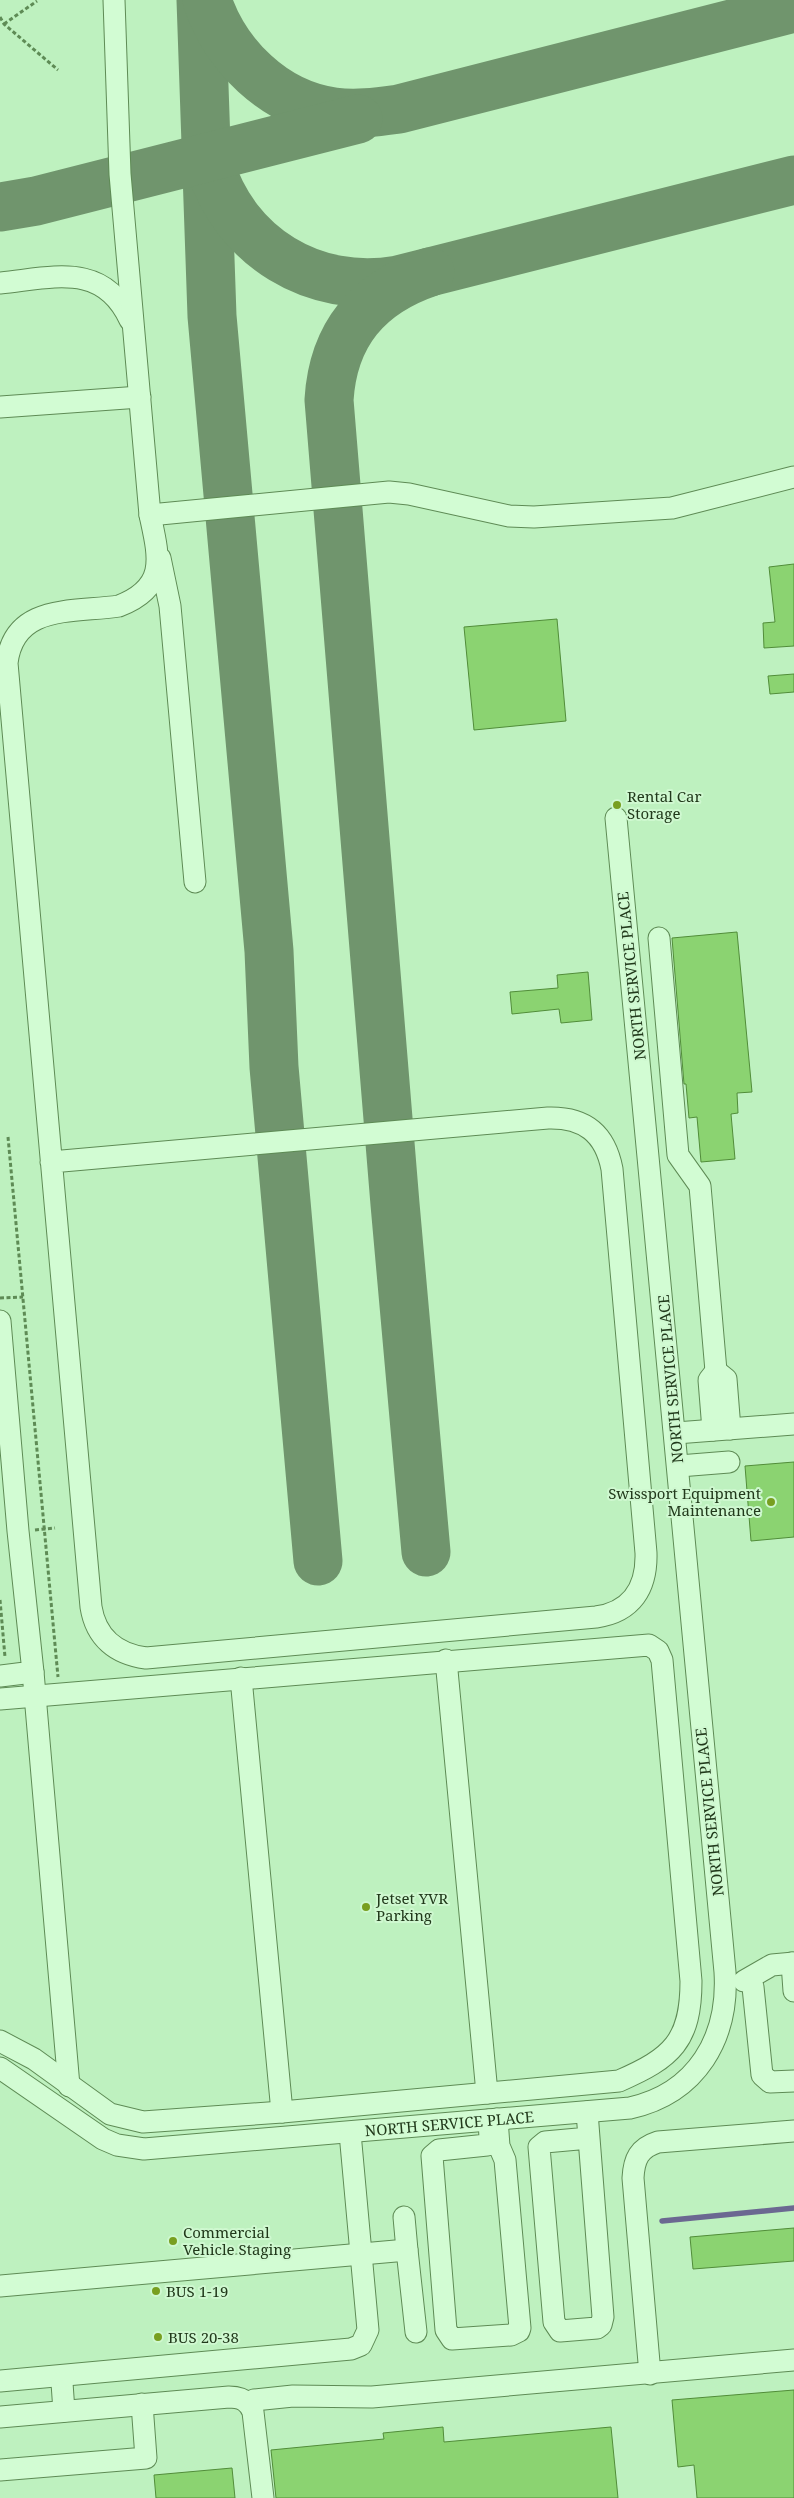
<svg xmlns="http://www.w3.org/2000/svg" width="794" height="2498" font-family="'Noto Serif',serif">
<rect width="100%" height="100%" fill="#bef1bf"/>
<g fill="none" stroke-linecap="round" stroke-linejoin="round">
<path stroke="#6b6891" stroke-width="5.5" d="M662,2221L794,2208"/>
<g stroke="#70956d" stroke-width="49">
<path d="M201,0L212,316L269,951L274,1067L318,1561"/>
<path d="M207,0C225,55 274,104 334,112C356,115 377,112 399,109L794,8"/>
<path d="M210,165C235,247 314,295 398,280L794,180"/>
<path d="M0,207L36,201L358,119"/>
<path d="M426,1552L395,1204L329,400C333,334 368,293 430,272"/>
</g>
</g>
<g fill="#8bd371" stroke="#518d39">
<path d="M794,564V646L764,648L763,623L775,622L769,567Z"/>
<path d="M557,619L566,721L474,730L464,627Z"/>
<path d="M794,674V692L770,694L768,676Z"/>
<path d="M737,932L752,1092L737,1093L738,1113L731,1114L735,1159L701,1162L697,1117L689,1118L686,1084H684L672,938Z"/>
<path d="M588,972L592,1020L561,1023L559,1009L512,1014L510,992L558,988L557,975Z"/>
<path d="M794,1462V1537L751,1541L745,1466Z"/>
<path d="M794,2228V2261L693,2269L690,2237Z"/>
<path d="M794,2390V2498H697L694,2465L678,2467L672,2400Z"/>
<path d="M443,2427L444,2442L611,2427L618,2498H276L271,2450L384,2439L383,2433Z"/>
<path d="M232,2468L235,2498H156L154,2475Z"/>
</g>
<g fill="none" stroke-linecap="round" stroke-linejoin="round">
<g stroke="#5e8b55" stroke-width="23">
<g id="minor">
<path d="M0,283C52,278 103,261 130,320"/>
<path d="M0,407L140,397"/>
<path d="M150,515L389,492L409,494L509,516L534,517L672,508L794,477"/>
<path d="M160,558L170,606L195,882"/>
<path d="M659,938L678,1155L700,1186L716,1371"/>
<path d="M51,1162L548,1118C584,1117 605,1133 612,1169L646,1553C647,1588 632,1612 596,1617L146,1658C116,1654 96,1638 91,1607L7,663C14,603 74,613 119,606C168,587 159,557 150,515L120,174L114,0"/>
<path d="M0,1321L18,1531L33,1672L0,1676"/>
<path d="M713,1430L709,1380L716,1371L726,1379L730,1429"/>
<path d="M676,1433L794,1424"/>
<path d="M679,1466L729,1462"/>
<path d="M446,1660L487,2093"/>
<path d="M33,1672L69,2086"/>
<path d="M241,1678L282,2112"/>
<path d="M0,1699L649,1645L658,1651L662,1660L691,1981C691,2041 672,2058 619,2081L282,2112L143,2122L110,2114L34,2059L0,2041"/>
<path d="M792,1963L794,1991"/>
<path d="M794,1963L772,1965L744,1981L750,1982L753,1987L762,2075L770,2082L794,2081"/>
<path id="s1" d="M0,2068L103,2139L117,2145L144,2149L630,2108C697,2093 729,2038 725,1972L616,818"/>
<path d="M587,2112L589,2138L603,2317L601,2325L597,2328L560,2331L554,2322L539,2147L545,2142L589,2138"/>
<path d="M489,2120L490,2138L487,2145L439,2150L432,2156L446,2330L452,2339L511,2335L519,2331L520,2328L505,2160L499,2146L497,2119"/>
<path d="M404,2217L407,2250"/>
<path d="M0,2286L407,2250L416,2332"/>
<path d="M650,2374L633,2178C634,2159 639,2148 658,2142L794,2131"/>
<path d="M0,2381L351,2349L361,2345L368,2330L350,2133"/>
<path d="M62,2383L64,2411"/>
<path d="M248,2403L254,2400L293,2396L372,2397L794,2360"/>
<path d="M0,2417L229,2397C241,2397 249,2401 253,2412L263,2498"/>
<path d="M0,2470L146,2458L142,2404"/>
</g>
</g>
<g stroke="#5e8b55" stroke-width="3" stroke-dasharray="4 2.5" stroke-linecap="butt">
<path d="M0,17L4,24L58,70"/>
<path d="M4,24L37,1"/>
<path d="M8,1137L58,1677"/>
<path d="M0,1298L23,1297"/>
<path d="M35,1530L55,1528"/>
<path d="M0,1600L5,1657"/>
</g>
<use href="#minor" stroke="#d2fcd3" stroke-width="21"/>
</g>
<g fill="#789f20" stroke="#cff8d0" stroke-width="2">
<circle cx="617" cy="805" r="5"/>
<circle cx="771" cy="1502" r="5"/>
<circle cx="366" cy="1907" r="5"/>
<circle cx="173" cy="2241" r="5"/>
<circle cx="156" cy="2291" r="5"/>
<circle cx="158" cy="2337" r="5"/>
</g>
<g text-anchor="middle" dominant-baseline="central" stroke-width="4" stroke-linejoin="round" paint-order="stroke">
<g font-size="15" fill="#21391b" stroke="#cff8d0" text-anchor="start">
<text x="627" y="796">Rental Car<tspan x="627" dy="17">Storage</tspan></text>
<text x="761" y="1493" text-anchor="end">Swissport Equipment<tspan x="761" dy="17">Maintenance</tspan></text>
<text x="376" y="1898">Jetset YVR<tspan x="376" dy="17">Parking</tspan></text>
<text x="183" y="2232">Commercial<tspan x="183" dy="17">Vehicle Staging</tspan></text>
<text x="166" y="2291">BUS 1-19</text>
<text x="168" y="2337">BUS 20-38</text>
</g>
<g font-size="15" fill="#21391b" stroke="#cff8d0">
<text transform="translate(631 976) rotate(-96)">NORTH SERVICE PLACE</text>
<text transform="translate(670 1379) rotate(-95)">NORTH SERVICE PLACE</text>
<text transform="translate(709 1812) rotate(-96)">NORTH SERVICE PLACE</text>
<text stroke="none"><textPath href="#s1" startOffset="474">NORTH SERVICE PLACE</textPath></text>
</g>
</g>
</svg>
